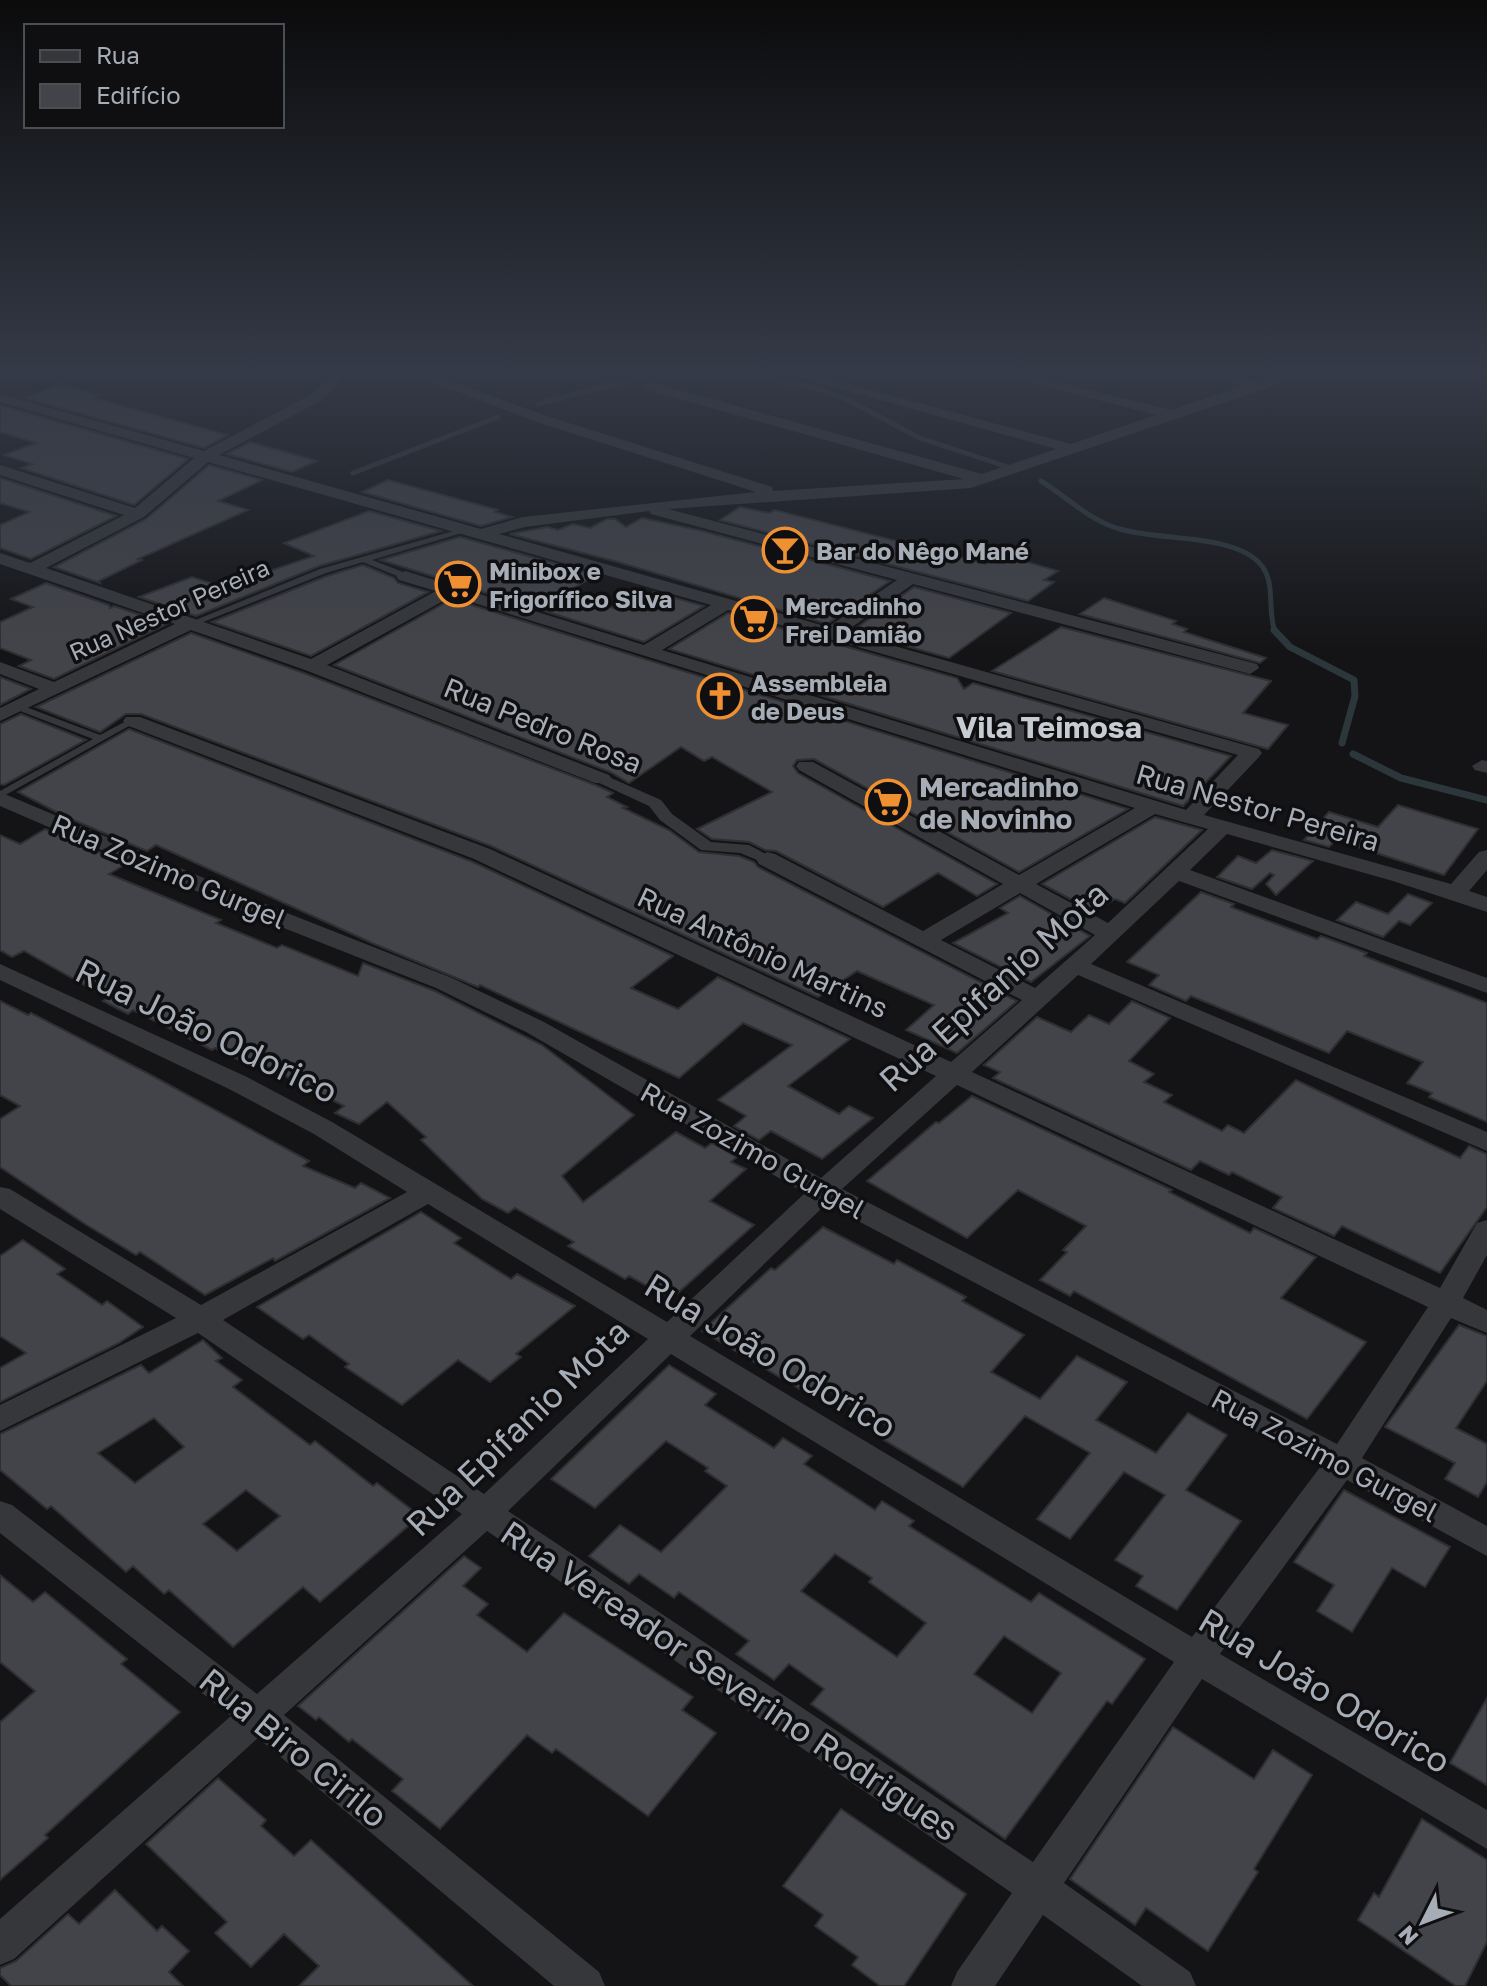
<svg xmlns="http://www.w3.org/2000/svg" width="1487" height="1986" font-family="'Golos Text',sans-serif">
<rect width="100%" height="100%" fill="#141416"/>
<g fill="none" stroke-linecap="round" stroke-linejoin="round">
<g stroke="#2c373b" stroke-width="5">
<path d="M740,373L816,388L848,400L920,438L1008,467"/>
<path d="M538,404L655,373"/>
<path d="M353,473L498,417"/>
<path d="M1041,481C1067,497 1090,521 1120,529C1157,541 1237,533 1262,566C1276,585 1267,611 1275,632"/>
</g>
<g stroke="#2c373b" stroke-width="7">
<path d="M1274,630L1290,647L1354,680L1355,696L1342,743"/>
<path d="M1353,754L1401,778L1487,800"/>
</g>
</g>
<g fill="#434449" stroke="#2e2f32" stroke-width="2" fill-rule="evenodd">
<path d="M60,384L100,395L94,398L228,435L204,448L25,398Z"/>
<path d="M3,406L188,459L134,505L21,468L32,464L4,455L36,443L0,432V407Z"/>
<path d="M250,442L289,453L317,461L292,472L227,454Z"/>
<path d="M209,465L262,480L218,501L248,510L138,559L142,560L99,581L100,583L54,567L146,519Z"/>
<path d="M0,478L116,516L31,559L0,548V525L29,512L0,503Z"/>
<path d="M388,480L498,510L495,512L512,517L481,526L362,492Z"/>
<path d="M740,507L769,513L775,510L986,564L1000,554L1058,571L1044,580L1054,582L1028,601L720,520Z"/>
<path d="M369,511L441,531L319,566L196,616L139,597L192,577L222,587L314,556L284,543Z"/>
<path d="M642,518L702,531L890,581L827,624L618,562L510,534L547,527L558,530L573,524L590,528L607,519H615L626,527Z"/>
<path d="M460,537L596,575L565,593L623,611L654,592L704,606L644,642L381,560Z"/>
<path d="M363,565L394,578L398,583L428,592L311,656L212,622L327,576Z"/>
<path d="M46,583L109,605L110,608L114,606L167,624L54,679L19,666L31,660L0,648V622L33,607L11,599Z"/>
<path d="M914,587L1011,613L949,658L852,631Z"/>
<path d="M1104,598L1176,621L1172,624L1187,629L1184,632L1266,658L1260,663L1080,614Z"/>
<path d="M452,599L1128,809L1019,872L814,759L797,760L793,766L798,773L997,884L977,896L938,873L883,907L776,851L765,850L749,842L712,839L697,829L772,792L712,757L704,761L681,747L629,783L610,772L334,665Z"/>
<path d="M728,613L957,678L964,689L973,683L1231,756L1183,806L669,649Z"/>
<path d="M1061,627L1271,681L1243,713L1288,725L1268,749L992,671Z"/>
<path d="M191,633L304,673L598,786L613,793L607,797L627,807L623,808L669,830L699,852L739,856L754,862L758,867L1017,1001L957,1053L906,1030L934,1005L857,971L818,997L491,846L141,714H126L100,732L36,707Z"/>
<path d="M0,677L31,689L0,705Z"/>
<path d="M21,714L86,740L4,785L0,784V724Z"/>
<path d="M129,729L473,862L673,956L631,988L678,1009L718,977L850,1039L788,1086L839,1114L849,1106L873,1118L822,1159L771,1131L759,1140L734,1126L746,1116L718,1100L792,1045L743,1023L679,1078L480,985L478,987L372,943L156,845L147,851L66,817L18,792Z"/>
<path d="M1398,805L1478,829L1444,875L1336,840L1329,847L1304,840L1329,812L1378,827Z"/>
<path d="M1155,817L1202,830L1125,903L1115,899L1095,912L1042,884Z"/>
<path d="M45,829L126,864L109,874L221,920L216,923L277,948L282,945L358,976L363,963L435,991L542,1045L634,1115L562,1176L583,1202L676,1132L705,1148L712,1143L737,1157L731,1162L746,1169L710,1201L754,1225L671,1299L629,1276L625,1279L568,1246L574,1242L515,1208L508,1213L482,1199L421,1140L426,1137L387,1102L359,1124L335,1113L344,1106L272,1069L243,1057L239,1060L215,1048L212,1050L133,1010L128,1014L103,1001L107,998L24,951L12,957L0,950V835L20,844Z"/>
<path d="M1272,850L1313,861L1276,895L1266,884L1274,875L1270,873L1252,889L1217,877L1238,856L1256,863Z"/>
<path d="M1201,892L1234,904L1231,907L1236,909L1317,939L1321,936L1367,953L1364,956L1487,1003V1122L1429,1097L1432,1093L1407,1083L1423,1062L1347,1031L1329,1053L1191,996L1186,1001L1149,985L1159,975L1127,962Z"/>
<path d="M1408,894L1432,903L1410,925L1399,921L1383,937L1337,920L1356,902L1388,914Z"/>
<path d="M1020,896L1090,936L1031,982L953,943L1008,913L1000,908Z"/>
<path d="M0,1001L28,1015L31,1013L151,1075L309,1161L303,1166L355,1188L361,1183L390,1198L275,1261L273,1258L205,1295L140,1252L136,1255L85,1224L0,1167V1119L20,1106L0,1095Z"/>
<path d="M1132,1001L1170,1018L1129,1061L1154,1074L1144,1082L1172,1095L1164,1102L1222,1131L1228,1125L1244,1133L1296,1080L1460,1158L1469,1146L1487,1154V1207L1440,1273L1342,1226L1334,1236L1273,1208L1282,1197L1232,1172L1229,1175L1200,1161L1191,1170L993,1078L1000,1072L984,1065L1037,1017L1071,1032L1089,1015L1109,1024Z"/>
<path d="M972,1096L1172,1190L1169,1192L1250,1233L1254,1228L1316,1257L1281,1298L1366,1342L1307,1419L1074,1291L1070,1296L1040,1280L1067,1252L1063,1250L1086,1226L1018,1190L967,1238L867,1181L936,1122L939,1123Z"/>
<path d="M421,1212L461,1238L454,1243L511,1279L517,1274L575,1306L516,1354L521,1357L490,1382L458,1360L402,1405L345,1367L349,1364L309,1335L303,1339L257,1307Z"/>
<path d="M823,1227L894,1264L897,1260L966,1297L962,1301L1024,1335L991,1372L1040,1399L1077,1356L1127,1382L1096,1420L1156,1453L1188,1413L1227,1435L1186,1490L1241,1521L1177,1610L1136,1586L1143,1576L1115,1560L1165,1495L1124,1472L1070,1539L1037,1519L1090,1453L1025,1416L963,1487L884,1440L894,1430L819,1385L810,1395L702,1331L771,1268L775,1270Z"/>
<path d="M23,1240L65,1269L57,1274L102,1305L107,1301L143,1327L119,1343L0,1402V1368L26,1353L0,1336V1256Z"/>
<path d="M1459,1325L1487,1336V1381L1456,1428L1487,1444V1482L1478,1497L1445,1479L1455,1463L1385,1427Z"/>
<path d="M203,1340L222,1358L216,1361L242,1380L233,1387L310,1445L315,1441L373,1486L377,1483L420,1516L320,1602L303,1587L233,1647L169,1590L164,1594L133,1566L126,1572L51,1506L47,1509L0,1470V1434L141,1365L149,1373ZM154,1418L184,1447L135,1483L98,1453ZM246,1490L280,1516L237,1551L203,1524Z"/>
<path d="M669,1365L716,1394L705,1405L774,1448L783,1438L812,1456L804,1464L875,1510L882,1501L914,1521L909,1526L1031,1602L1039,1593L1145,1659L1112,1704L1107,1701L1005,1839L811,1704L824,1689L789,1664L774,1680L736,1654L749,1641L679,1592L674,1598L639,1574L629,1584L589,1556L620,1525L661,1552L727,1486L705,1471L708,1468L666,1441L595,1508L551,1479ZM835,1554L872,1578L869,1582L926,1623L897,1657L801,1591ZM1004,1636L1061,1673L1032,1713L974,1674Z"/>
<path d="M1344,1490L1450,1547L1425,1587L1392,1568L1352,1632L1317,1611L1334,1585L1294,1562Z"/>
<path d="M464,1556L481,1568L463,1586L488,1604L477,1615L527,1652L564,1613L693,1697L682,1710L716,1733L648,1816L556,1749L552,1753L527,1735L440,1829L392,1791L403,1779L352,1739L349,1742L319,1717L316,1720L298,1706Z"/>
<path d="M0,1575L33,1602L45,1592L127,1659L121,1664L180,1712L45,1835L48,1838L0,1880V1722L35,1691L0,1662Z"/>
<path d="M1487,1698V1785L1450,1763Z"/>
<path d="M1173,1727L1254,1779L1273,1750L1312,1775L1254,1869L1258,1872L1208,1951L1146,1908L1135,1925L1070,1879Z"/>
<path d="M218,1778L266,1820L261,1826L294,1856L311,1840L473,1986H299L319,1966L284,1934L251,1967L215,1933L227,1922L146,1844Z"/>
<path d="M841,1809L966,1894L904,1986H880L852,1965L858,1957L815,1926L823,1915L783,1886Z"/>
<path d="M1422,1819L1487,1860V1942L1465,1986H1456L1358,1920L1374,1893L1379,1897Z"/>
<path d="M115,1890L157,1931L162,1926L189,1951L169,1972L183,1986H11L0,1975V1968L16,1961L68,1914L79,1924Z"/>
</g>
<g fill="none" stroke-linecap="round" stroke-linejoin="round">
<g fill="#35373b" fill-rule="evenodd">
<path d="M461,529L468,531L372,560L408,574V578H402L363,562L326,573L193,626H187L186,624L320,569Z"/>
<path d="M18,704L100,735L130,719H136L138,721L0,798V791L93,739L15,709L13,707Z"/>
</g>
<path fill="#35373b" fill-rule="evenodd" d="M602,774L661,800L672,814L711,842L749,845L775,859L767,864L740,853L701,850L660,820L649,806L597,782V776Z"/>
<g fill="#35373b" fill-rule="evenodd">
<path d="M334,373H350L320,401L219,455L481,529L523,517L756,492L537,422L407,373H428L547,416L772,487L773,491L964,479L644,389V383H654L982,474L1056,449L784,373H808L1071,444L1156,415L994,373H1019L1171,410L1243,386L1200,373H1225L1257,381L1280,373H1302L1265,389L971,488L668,509L1257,664L1259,668L1250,674L913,584L845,632L1259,749L1262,753L1259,757L1204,815L1451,884L1479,852L1487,850V870L1469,891L1487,897V912L1393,881L1227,834L1190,870L1487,978V993L1179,881L1091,964L1487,1132V1151L1078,975L972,1072L1440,1288L1477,1223L1487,1220V1255L1463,1298L1487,1310V1333L1451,1318L1362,1458L1487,1526V1556L1347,1480L1220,1654L1487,1810V1849L1202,1679L1064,1883L1190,1972L1196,1986H1142L1043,1915L995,1986H951L957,1972L1012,1893L487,1531L284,1715L599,1972L605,1986H554L258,1738L14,1959L0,1965V1919L231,1716L0,1533V1501L12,1505L257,1694L462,1514L198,1333L0,1431V1405L176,1318L0,1209V1187L10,1189L201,1305L407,1192L314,1134L229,1089L0,980V964L247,1077L332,1122L667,1322L805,1193L526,1032L436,988L266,921L0,806V792L282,911L452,978L544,1022L821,1178L936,1076L474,859L126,725L123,721L126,717H140L490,849L951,1062L1022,1000L759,864L756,859L767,852L775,854L923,931L1003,884L799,770L796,766L799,762H813L1019,875L1135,808L452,596L327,665L609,775L612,779L609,783H595L305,670L191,630L0,721V708L39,689L0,674V662L54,682L175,624L0,564V553L30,563L124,515L0,475V465L135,508L194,458L0,402V394L204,451L310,395ZM208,462L711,605L644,645L405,571L396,576L399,580L436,591L311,659L46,568L144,517ZM649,511L651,514L897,580L828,627L499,534L525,527ZM728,610L1238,755L1186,810L662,650ZM1155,814L1208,829L1108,923L1036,884ZM1020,893L1095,935L1035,988L941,940ZM957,1085L1428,1307L1337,1444L842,1189ZM428,1204L648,1339L484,1494L223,1320ZM826,1204L1321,1466L1192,1637L690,1336ZM671,1354L1174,1662L1033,1862L508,1511Z"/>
<path d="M1482,760L1487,761V773L1475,770L1472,766Z"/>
</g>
</g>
<linearGradient id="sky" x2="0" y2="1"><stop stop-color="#0b0b0c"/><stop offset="0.57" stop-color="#343a47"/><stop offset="1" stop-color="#343a47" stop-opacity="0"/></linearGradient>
<rect width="1487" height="651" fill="url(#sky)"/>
<defs>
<g id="bar-ring" transform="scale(2.3)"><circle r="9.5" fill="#0f0f11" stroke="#ef9032" stroke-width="1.5"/><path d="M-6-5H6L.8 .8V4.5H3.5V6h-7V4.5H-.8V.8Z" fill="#ef9032"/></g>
<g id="supermarket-ring" transform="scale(2.3)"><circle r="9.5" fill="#0f0f11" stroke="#ef9032" stroke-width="1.5"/><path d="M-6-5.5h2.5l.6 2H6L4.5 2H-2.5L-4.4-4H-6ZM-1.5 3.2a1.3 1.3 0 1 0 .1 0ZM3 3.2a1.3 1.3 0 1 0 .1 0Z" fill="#ef9032"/></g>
<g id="church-ring" transform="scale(2.3)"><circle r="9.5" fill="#0f0f11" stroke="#ef9032" stroke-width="1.5"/><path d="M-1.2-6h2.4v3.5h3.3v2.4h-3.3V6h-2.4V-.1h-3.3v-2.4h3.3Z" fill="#ef9032"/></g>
</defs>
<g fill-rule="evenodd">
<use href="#bar-ring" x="785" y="550"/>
<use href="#supermarket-ring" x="458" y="584"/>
<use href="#supermarket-ring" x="754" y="619"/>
<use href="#church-ring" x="720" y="696"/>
<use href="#supermarket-ring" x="888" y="802"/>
</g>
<g text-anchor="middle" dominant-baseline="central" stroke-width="7" stroke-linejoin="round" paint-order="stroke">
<g font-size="24" font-weight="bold" fill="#a6adb6" stroke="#0f0f11" text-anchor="start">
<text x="816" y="550">Bar do Nêgo Mané</text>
<text x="489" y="570">Minibox e<tspan x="489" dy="28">Frigorífico Silva</tspan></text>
<text x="785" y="605">Mercadinho<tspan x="785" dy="28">Frei Damião</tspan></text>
<text x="751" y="682">Assembleia<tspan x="751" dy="28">de Deus</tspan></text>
</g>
<g font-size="24" fill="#a6adb6" stroke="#0f0f11">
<text transform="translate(169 609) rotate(-24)">Rua Nestor Pereira</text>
</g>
<g font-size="28" fill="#a6adb6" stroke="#0f0f11">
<text transform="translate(543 725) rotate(22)">Rua Pedro Rosa</text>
<text transform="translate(1258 807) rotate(16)">Rua Nestor Pereira</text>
<text transform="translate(169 871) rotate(23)">Rua Zozimo Gurgel</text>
<text transform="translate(763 952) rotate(25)">Rua Antônio Martins</text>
<text transform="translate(753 1150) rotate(29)">Rua Zozimo Gurgel</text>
<text transform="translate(1325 1455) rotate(28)">Rua Zozimo Gurgel</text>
</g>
<g font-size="28" font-weight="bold" fill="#a6adb6" stroke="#0f0f11" text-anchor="start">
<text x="919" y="786">Mercadinho<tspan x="919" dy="32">de Novinho</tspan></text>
</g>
<g font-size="30" font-weight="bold" fill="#c7ccd2" stroke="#0f0f11">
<text x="1049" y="727">Vila Teimosa</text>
</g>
<g font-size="34" fill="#a6adb6" stroke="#0f0f11">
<text transform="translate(993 986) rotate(-42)">Rua Epifanio Mota</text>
<text transform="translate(207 1030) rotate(26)">Rua João Odorico</text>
<text transform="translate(771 1355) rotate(31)">Rua João Odorico</text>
<text transform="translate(517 1427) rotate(-44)">Rua Epifanio Mota</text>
<text transform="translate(730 1680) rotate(34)">Rua Vereador Severino Rodrigues</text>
<text transform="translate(1325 1690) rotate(31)">Rua João Odorico</text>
<text transform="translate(294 1747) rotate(39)">Rua Biro Cirilo</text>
</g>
</g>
<rect x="24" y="24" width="260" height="104" fill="#0f0f11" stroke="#4b4e53" stroke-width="2"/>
<rect x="40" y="50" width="40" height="12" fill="#35373b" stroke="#4b4e53" stroke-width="2"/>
<text x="96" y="64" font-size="24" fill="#a6adb6">Rua</text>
<rect x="40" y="84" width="40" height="24" fill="#434449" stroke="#4b4e53" stroke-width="2"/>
<text x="96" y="104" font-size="24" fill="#a6adb6">Edifício</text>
<g transform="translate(1423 1922) rotate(228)" stroke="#0f0f11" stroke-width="6" paint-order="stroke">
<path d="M0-6L14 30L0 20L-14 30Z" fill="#a6adb6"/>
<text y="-12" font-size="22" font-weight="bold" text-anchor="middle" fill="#a6adb6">N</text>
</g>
</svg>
